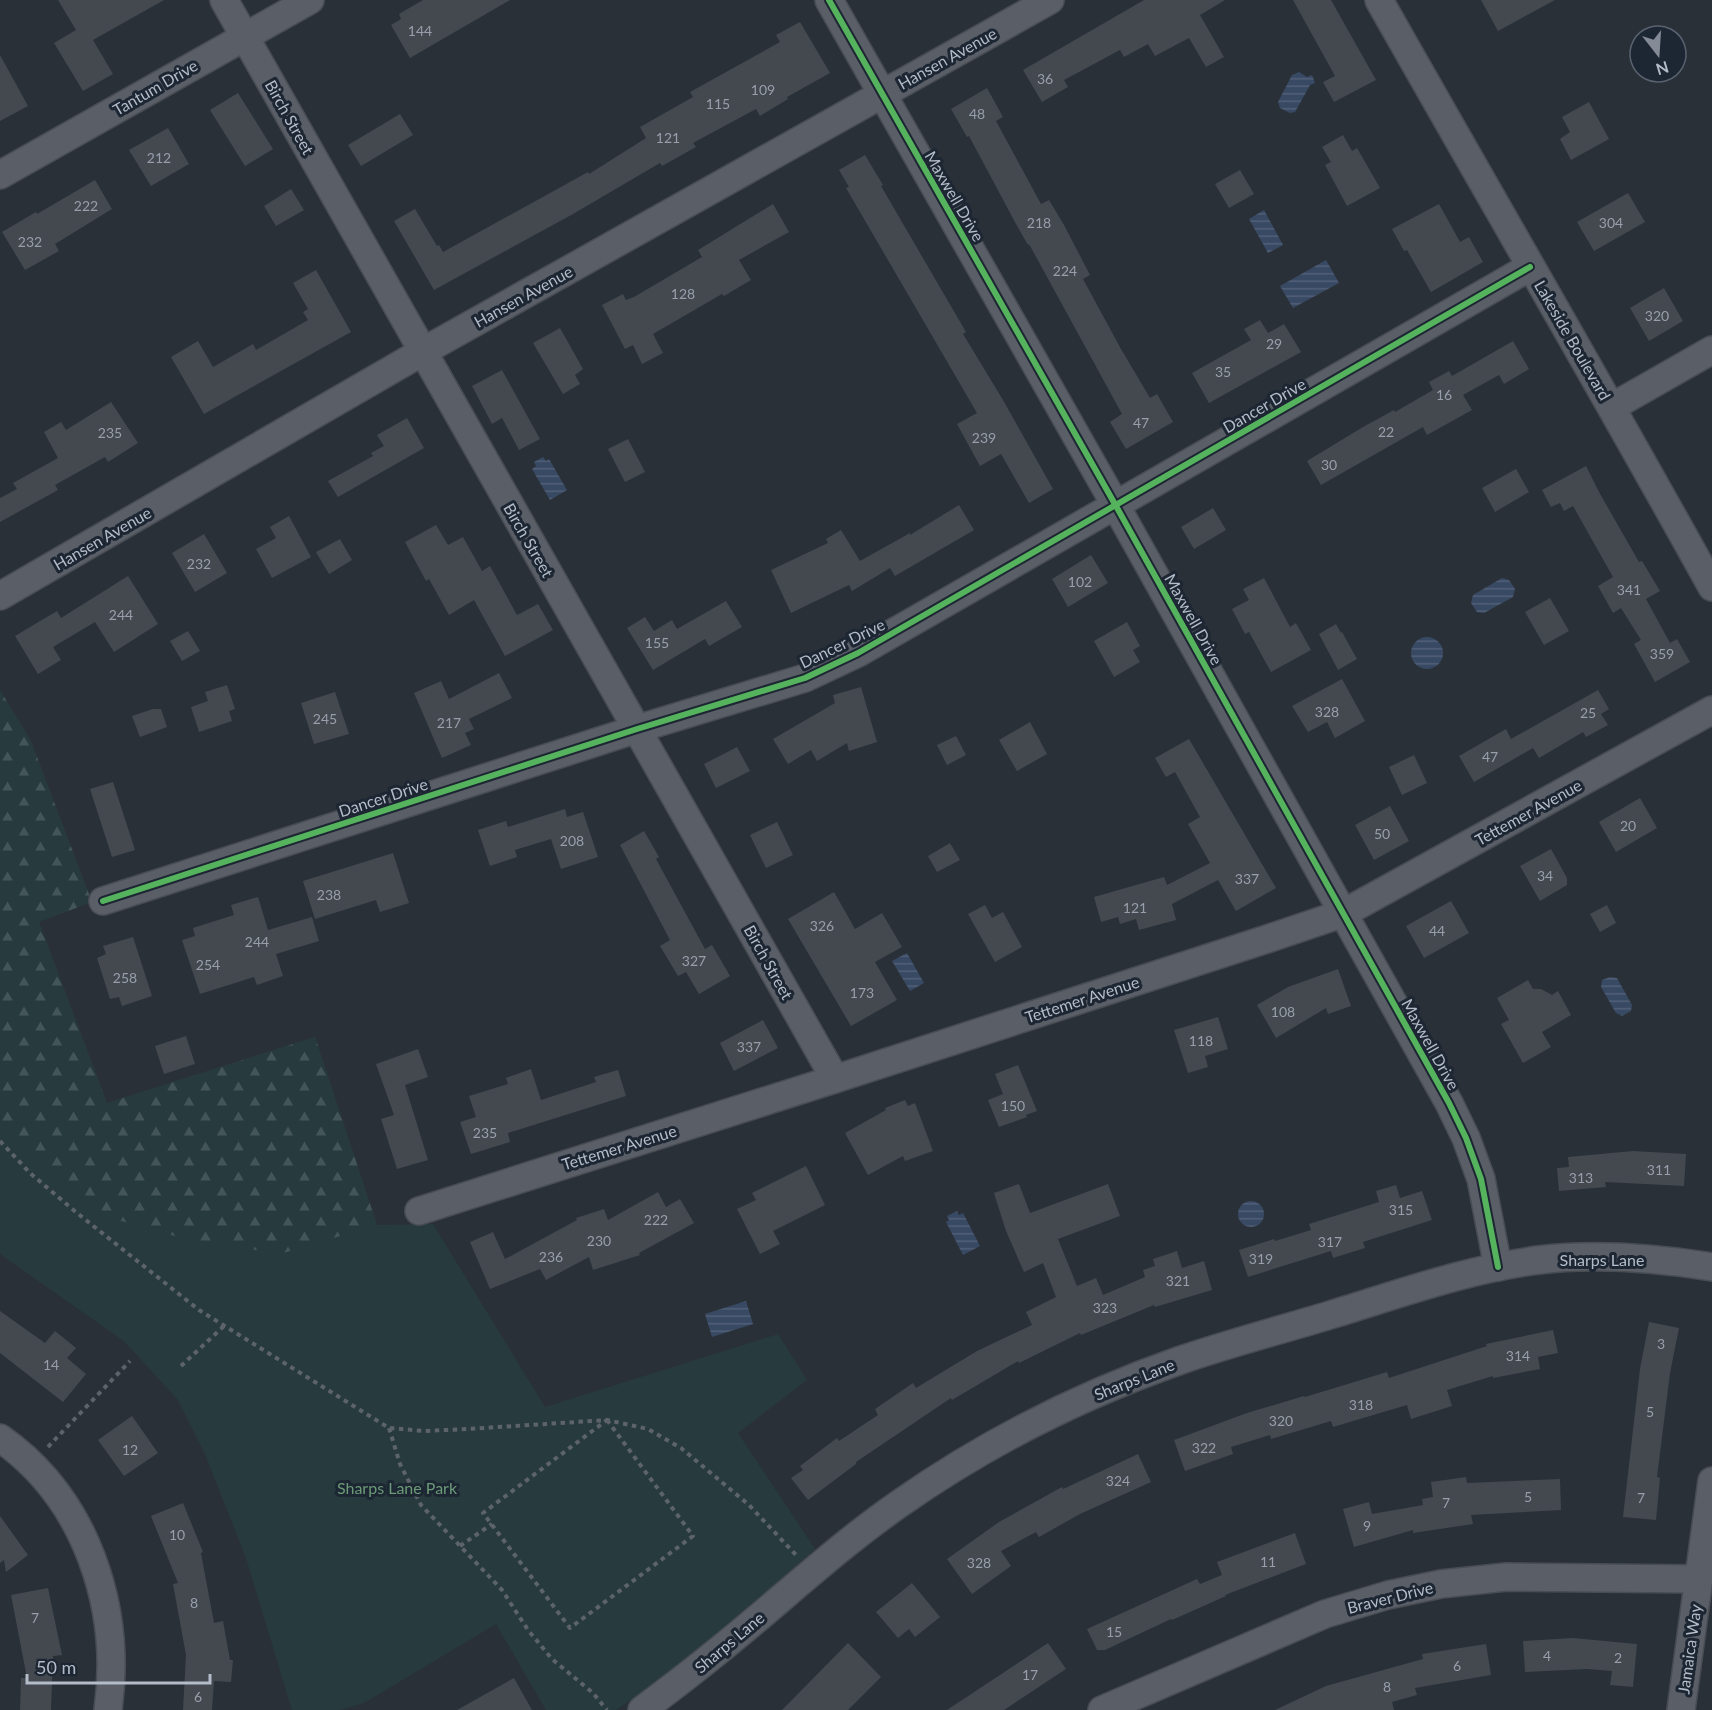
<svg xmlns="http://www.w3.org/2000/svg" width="1712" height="1710" font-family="Lato,sans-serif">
<defs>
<pattern id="forest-firs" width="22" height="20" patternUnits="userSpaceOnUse" patternTransform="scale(1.5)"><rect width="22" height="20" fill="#273a3e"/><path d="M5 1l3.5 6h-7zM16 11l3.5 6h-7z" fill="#445559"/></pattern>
<pattern id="water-rules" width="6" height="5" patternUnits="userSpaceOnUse" patternTransform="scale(1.5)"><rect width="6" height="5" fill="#384963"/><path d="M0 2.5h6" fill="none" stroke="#526178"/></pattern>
</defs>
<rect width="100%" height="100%" fill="#2a3038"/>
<path fill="#273a3e" d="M38,922L107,1103L315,1037L377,1225L433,1224L545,1407L778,1334L807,1380L738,1433L815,1549L690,1660L616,1710H546L496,1624L364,1703L339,1710H292L246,1558L205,1454L178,1400L125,1342L0,1254V932Z"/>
<path fill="url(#forest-firs)" d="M0,690L31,741L92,902L39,922L107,1103L315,1037L377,1225L280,1254L178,1237L107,1217L30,1159L0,1124Z"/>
<g fill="url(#water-rules)">
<path d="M1299,72L1307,77L1312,75L1315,83L1310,85L1295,112L1290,113L1280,108L1278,102L1292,75Z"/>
<path d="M1264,210L1283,245L1268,253L1249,219Z"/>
<path d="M1326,260L1339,283L1293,308L1280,286Z"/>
<path d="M543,457L546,461L549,459L567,490L550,500L532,469L536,466L534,462Z"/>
<path d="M1502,578L1509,580L1515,589L1513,597L1484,613L1477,612L1471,603L1473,595Z"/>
<circle cx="1427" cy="653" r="16"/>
<path d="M907,953L924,983L910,991L892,961Z"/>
<path d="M1610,977L1617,978L1632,1005L1631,1011L1622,1016L1616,1013L1601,987L1602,980Z"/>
<circle cx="1251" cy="1214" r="13"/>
<path d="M957,1211L959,1215L963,1213L980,1246L963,1255L946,1222L949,1220L947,1216Z"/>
<path d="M746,1301L753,1324L712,1337L705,1314Z"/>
</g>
<g fill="#444950">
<path d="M58,0H164L93,40L113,74L83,91L54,43L76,30Z"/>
<path d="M423,0H510L410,58L391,25L401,19L399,14Z"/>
<path d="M1144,0H1225L1200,15L1224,57L1206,67L1189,38L1155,56L1148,44L1124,57L1120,50L1064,80L1068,87L1042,102L1023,70Z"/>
<path d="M1293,0H1331L1376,80L1334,102L1323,82L1335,76Z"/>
<path d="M1481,0H1555L1498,31Z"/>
<path d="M800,22L830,73L787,97L788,99L760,116L756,109L693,143L696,147L662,166L660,163L573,214L434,290L394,221L415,209L437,246L439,245L443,252L588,172L589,174L646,138L640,127L693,97L690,92L780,42L776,35Z"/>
<path d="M0,55L28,106L0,121Z"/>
<path d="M987,88L1003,117L996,121L1041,204L1049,200L1064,225L1090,275L1083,279L1121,349L1150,398L1157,394L1173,422L1126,449L1110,422L1122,414L1029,244L1028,245L1016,224L969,136L967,137L951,109Z"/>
<path d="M238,93L273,149L245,166L210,110Z"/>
<path d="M1589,102L1609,139L1571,160L1560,139L1570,132L1562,117Z"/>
<path d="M400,114L413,135L361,166L348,145Z"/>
<path d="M168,128L189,164L151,186L129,150Z"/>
<path d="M1343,135L1352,151L1357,148L1380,188L1347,206L1325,165L1331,162L1322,147Z"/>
<path d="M865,155L883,185L881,186L966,332L963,334L1003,400L1053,489L1029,503L1001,454L980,466L957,424L977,413L846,188L849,187L839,170Z"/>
<path d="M1240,170L1254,194L1229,208L1215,184Z"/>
<path d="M95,180L112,209L55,244L59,251L25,270L2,232L36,212L37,214Z"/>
<path d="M291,189L304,210L276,226L264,206Z"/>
<path d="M1628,193L1645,222L1594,251L1577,222Z"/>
<path d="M773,204L789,232L739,260L751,280L724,296L722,294L653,334L663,353L642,364L633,345L625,349L602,305L623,294L626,300L634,297L702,257L698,250Z"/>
<path d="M1439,204L1460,242L1469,237L1483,262L1431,292L1407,250L1404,251L1392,229Z"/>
<path d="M316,270L351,332L204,414L171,357L198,341L213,367L253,344L256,350L308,320L303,312L308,309L293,283Z"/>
<path d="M1664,288L1683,321L1649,341L1630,308Z"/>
<path d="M1260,320L1268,333L1284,324L1301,352L1209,403L1192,373L1251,340L1244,329Z"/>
<path d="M560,328L583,369L575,375L580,384L563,394L533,343Z"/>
<path d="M1513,341L1529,369L1504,384L1499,375L1463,395L1472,410L1427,435L1423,427L1321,485L1307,461L1363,427L1394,410L1395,412L1433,390L1429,382L1449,371L1452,376Z"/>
<path d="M502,370L540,439L519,450L502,418L492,424L472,386Z"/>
<path d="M111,402L138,443L108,462L105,457L55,485L58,490L0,522V498L17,489L13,483L58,458L44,432L61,422L66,430Z"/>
<path d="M407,418L424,448L338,497L328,481L373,456L371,453L384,446L377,435Z"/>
<path d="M628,439L645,472L625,482L608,449Z"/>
<path d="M1586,466L1599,492L1639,562L1642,561L1660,591L1646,599L1670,643L1677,639L1690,662L1655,682L1634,644L1641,640L1621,608L1613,613L1598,586L1613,577L1573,506L1564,511L1560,503L1551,507L1542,490Z"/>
<path d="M1516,469L1529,492L1495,512L1482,488Z"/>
<path d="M959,505L974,530L895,576L890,568L852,591L849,585L791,613L771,570L828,543L826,539L841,530L860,561L910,533V535Z"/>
<path d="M1213,508L1226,530L1194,549L1181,527Z"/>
<path d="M289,516L311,557L272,578L256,549L276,538L270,527Z"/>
<path d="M436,525L448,545L463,537L482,571L490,566L517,615L538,604L553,630L505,656L474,600L449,615L429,579L426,581L405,542Z"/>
<path d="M204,534L227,573L195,592L172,553Z"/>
<path d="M340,539L352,560L329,574L316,552Z"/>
<path d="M1091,555L1108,583L1068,607L1052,579Z"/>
<path d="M128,576L158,624L114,652L95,622L53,647L61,660L38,674L15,636L57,611L61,618Z"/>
<path d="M1264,578L1290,627L1296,623L1311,650L1271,672L1249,632L1245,634L1232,609L1249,600L1243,589Z"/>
<path d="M1550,598L1569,631L1544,645L1525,612Z"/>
<path d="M726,601L742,627L709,646L705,639L653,670L627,628L645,617L654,631L672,620L677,629Z"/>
<path d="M1127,622L1140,646L1133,650L1140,662L1114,677L1094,641Z"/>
<path d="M1336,624L1341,633L1342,632L1357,659L1338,670L1319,634Z"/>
<path d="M188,631L200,651L182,661L170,641Z"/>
<path d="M499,673L512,698L469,719L474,729L465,733L471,745L442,758L414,693L441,681L449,699Z"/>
<path d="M1342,679L1365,721L1335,738L1327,722L1308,732L1292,706Z"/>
<path d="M227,685L235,709L229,711L232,721L199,732L191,707L208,701L205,692Z"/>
<path d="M861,687L877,742L849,751L847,743L817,761L811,750L788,764L773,739L835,703L833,695Z"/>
<path d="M1598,690L1609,709L1601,714L1608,725L1586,737L1583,732L1539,758L1533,748L1474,782L1459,756L1506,729L1511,739Z"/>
<path d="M335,692L349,734L314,744L301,703Z"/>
<path d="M153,709H161L167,727L140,737L132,716Z"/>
<path d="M1030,722L1047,754L1017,771L999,740Z"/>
<path d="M956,736L966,755L947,765L937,745Z"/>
<path d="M1189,739L1276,888L1236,911L1218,880L1172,904L1176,920L1139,930L1136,919L1120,924L1118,917L1101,922L1094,897L1164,877L1167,885L1210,863L1188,824L1200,817L1175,772L1166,777L1155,758Z"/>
<path d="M737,747L750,771L716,788L704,764Z"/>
<path d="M1414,755L1427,783L1402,795L1389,767Z"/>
<path d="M113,782L135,850L112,857L90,789Z"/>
<path d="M1640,798L1657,828L1616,852L1599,822Z"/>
<path d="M1390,806L1409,841L1374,860L1355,825Z"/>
<path d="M565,809L567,817L583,812L598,857L561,869L551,839L515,850L517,857L490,866L478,830L506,821L508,827Z"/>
<path d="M777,822L793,855L766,868L750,835Z"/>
<path d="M644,831L659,857L656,859L705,949L712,945L730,976L699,994L686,972L678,976L660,946L670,940L620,845Z"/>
<path d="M950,843L960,860L937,872L928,856Z"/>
<path d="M1551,849L1567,878V885L1540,901L1520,866Z"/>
<path d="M393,853L409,903L380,912L376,900L315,919L303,881Z"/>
<path d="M834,892L855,929L882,913L902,947L875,962L897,1000L851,1026L788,919Z"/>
<path d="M258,897L268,930L312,917L319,941L276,954L283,976L257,985L254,977L200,994L182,940L195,936L193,928L234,915L231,905Z"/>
<path d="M1451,901L1469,933L1424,958L1406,926Z"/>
<path d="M985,905L992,918L1003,912L1022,947L995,962L968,914Z"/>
<path d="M1607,905L1616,923L1600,932L1590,914Z"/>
<path d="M133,937L152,996L122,1006L119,997L110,999L97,958L106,954L103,946Z"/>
<path d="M1338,969L1351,1006L1328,1014L1326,1008L1276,1038L1257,1005L1288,987Z"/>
<path d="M1528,980L1533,989H1541L1552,995L1558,991L1571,1015L1542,1032L1551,1047L1523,1063L1501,1024L1509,1020L1497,998Z"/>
<path d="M1218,1017L1228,1049L1205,1056L1208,1067L1188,1073L1174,1030Z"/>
<path d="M763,1020L778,1048L734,1071L720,1043Z"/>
<path d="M186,1036L195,1064L164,1074L155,1046Z"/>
<path d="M418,1049L428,1077L405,1085L428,1160L397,1169L381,1119L394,1115L376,1064Z"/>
<path d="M1018,1065L1037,1111L1026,1115L1027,1117L999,1127L988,1100L1003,1094L995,1074Z"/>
<path d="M531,1069L541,1100L596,1082L594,1077L618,1070L626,1096L508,1133L510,1142L471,1154L460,1122L476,1117L469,1096L508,1084L506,1078Z"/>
<path d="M905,1100L908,1106L915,1103L933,1151L905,1161L903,1156L868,1175L845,1133L886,1110L885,1108Z"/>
<path d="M1633,1151L1686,1154L1684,1186L1605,1182L1606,1187L1559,1191L1557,1168L1569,1167L1568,1157Z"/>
<path d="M806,1166L825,1205L773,1231L780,1244L760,1254L737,1209L756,1200L752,1193Z"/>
<path d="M1019,1184L1030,1213L1108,1184L1120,1216L1058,1239L1077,1286L1096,1278L1103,1295L1145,1277L1143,1270L1155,1266L1153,1259L1177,1251L1182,1268L1204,1261L1212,1290L1155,1307L1154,1305L1081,1335L1080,1333L1019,1363L1018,1361L952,1400L951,1398L856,1462V1464L808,1500L791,1478L803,1470L800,1466L837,1438L839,1441L878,1415L875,1409L913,1383L916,1388L977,1351L1032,1325L1026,1312L1056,1297L1043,1263L1024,1272L1006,1231L994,1193Z"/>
<path d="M1396,1185L1400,1198L1422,1191L1432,1220L1363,1242L1365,1248L1333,1258L1331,1251L1248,1277L1239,1250L1274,1239L1275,1241L1311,1230L1309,1224L1379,1202L1376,1191Z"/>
<path d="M658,1192L666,1207L680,1199L694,1223L639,1253L640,1255L593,1270L589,1257L546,1280L540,1269L490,1289L470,1242L493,1232L505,1259L577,1220L576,1218L604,1209L608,1220Z"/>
<path d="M0,1311L45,1343L55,1331L76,1348L67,1358L86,1374L63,1402L0,1353Z"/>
<path d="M1649,1322L1679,1328L1670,1373L1657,1477L1660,1478L1656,1520L1623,1517L1640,1369Z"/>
<path d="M1553,1330L1558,1353L1538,1357L1540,1369L1493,1378V1376L1447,1390L1452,1406L1411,1419L1407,1405L1333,1427L1331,1421L1271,1439L1270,1435L1231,1447L1233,1454L1185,1471L1174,1440L1247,1413L1304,1396L1305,1397L1387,1372L1389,1378L1487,1346L1486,1344Z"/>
<path d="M132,1416L158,1453L124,1476L98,1440Z"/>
<path d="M1138,1454L1151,1482L1080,1514L1039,1537L1036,1532L1001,1551L1011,1566L972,1594L947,1559L999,1522L1062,1487L1063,1489Z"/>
<path d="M1466,1477L1467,1483L1560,1479L1561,1510L1471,1515L1473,1524L1413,1533V1530L1354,1547L1343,1509L1369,1502L1372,1514L1423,1505L1422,1499L1433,1497L1431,1482Z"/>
<path d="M183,1503L203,1552L201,1553L214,1623L223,1621L230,1660H233L231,1682L214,1681L212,1710H183L186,1655L173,1584L178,1583L151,1516Z"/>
<path d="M0,1516L28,1555L6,1572L4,1560L0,1563Z"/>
<path d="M1295,1533L1306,1564L1225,1595L1226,1596L1172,1620L1171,1619L1105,1650H1097L1087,1629L1197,1579L1200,1584L1222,1575L1217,1562Z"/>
<path d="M912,1583L940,1617L915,1637L909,1629L898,1638L876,1612Z"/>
<path d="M48,1588L62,1655L53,1656L51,1710H20L21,1678H27L11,1595Z"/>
<path d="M1573,1638L1637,1644L1633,1687L1610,1685L1612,1671L1587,1669L1525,1672L1523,1641Z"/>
<path d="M848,1643L881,1677L848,1710H782Z"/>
<path d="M1048,1643L1066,1669L1004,1710H947Z"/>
<path d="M1486,1644L1491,1675L1415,1688L1417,1695L1392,1702L1394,1710H1275L1326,1686L1423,1659L1422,1654Z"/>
<path d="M514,1678L532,1710H457Z"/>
</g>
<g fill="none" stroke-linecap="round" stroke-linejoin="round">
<g stroke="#484c53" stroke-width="30">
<g id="minor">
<path d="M224,0L835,1079"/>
<path d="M829,0L1116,506L1449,1103L1466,1138L1481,1179L1498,1267"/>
<path d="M1379,0C1490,196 1603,390 1712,587"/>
<path d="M0,175L310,0"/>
<path d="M1612,407L1712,350"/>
<path d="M0,596L422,352L1050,0"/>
<path d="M103,901L637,729L805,678L858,653L1530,267"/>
<path d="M419,1211L835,1079L1267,939L1344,913L1712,710"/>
<path d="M0,1438C87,1499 122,1608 108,1710"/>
<path d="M642,1710C666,1692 690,1674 713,1655C776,1605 833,1550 899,1504C986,1443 1081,1395 1181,1360C1230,1343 1281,1330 1330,1315C1399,1294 1467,1269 1539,1260C1597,1253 1655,1258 1712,1267"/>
<path d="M1102,1710L1325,1614L1388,1595L1441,1584L1506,1577L1699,1579"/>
<path d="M1681,1710L1712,1481"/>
</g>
</g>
<g stroke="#5d636a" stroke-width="4" stroke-dasharray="4.5 4.5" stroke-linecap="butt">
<path d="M0,1141L30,1173L77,1213L199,1310L389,1428L424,1431L468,1429L607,1420L648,1429L681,1448L749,1505L796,1555"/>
<path d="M181,1366L224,1326"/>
<path d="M607,1420L693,1536L570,1628L483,1513Z"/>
<path d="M389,1428L400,1464L421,1505L502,1590L528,1630L552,1659L593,1693L607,1710"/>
<path d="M48,1447L130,1361"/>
<path d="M460,1546L492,1524"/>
</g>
<use href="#minor" stroke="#5a5e66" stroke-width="27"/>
<g stroke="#1d2633" stroke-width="10">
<g id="cycleway">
<path d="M829,0L1116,506L1449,1103L1466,1138L1481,1179L1498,1267"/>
<path d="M103,901L637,729L805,678L858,653L1530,267"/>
</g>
</g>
<use href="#cycleway" stroke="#56b35d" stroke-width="6"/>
</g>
<g text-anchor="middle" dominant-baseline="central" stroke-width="6" stroke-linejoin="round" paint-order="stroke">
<g font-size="14" fill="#989fab">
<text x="420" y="30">144</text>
<text x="1045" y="78">36</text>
<text x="763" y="89">109</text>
<text x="718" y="103">115</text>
<text x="977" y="113">48</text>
<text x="668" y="137">121</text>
<text x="159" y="157">212</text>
<text x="86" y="205">222</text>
<text x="1039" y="222">218</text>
<text x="1611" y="222">304</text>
<text x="30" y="241">232</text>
<text x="1065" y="270">224</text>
<text x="683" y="293">128</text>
<text x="1657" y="315">320</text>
<text x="1274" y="343">29</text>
<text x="1223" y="371">35</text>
<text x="1444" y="394">16</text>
<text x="1141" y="422">47</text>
<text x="1386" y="431">22</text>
<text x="110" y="432">235</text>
<text x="984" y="437">239</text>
<text x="1329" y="464">30</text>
<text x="199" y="563">232</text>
<text x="1080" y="581">102</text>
<text x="1629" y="589">341</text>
<text x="121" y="614">244</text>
<text x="657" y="642">155</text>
<text x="1662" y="653">359</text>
<text x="1327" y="711">328</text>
<text x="1588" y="712">25</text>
<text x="325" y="718">245</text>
<text x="449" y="722">217</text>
<text x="1490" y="756">47</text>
<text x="1628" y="825">20</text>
<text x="1382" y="833">50</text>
<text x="572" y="840">208</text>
<text x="1545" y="875">34</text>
<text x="1247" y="878">337</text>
<text x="329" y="894">238</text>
<text x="1135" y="907">121</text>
<text x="822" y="925">326</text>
<text x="1437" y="930">44</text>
<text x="257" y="941">244</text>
<text x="694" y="960">327</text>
<text x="208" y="964">254</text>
<text x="125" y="977">258</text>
<text x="862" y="992">173</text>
<text x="1283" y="1011">108</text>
<text x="1201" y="1040">118</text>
<text x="749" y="1046">337</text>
<text x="1013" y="1105">150</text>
<text x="485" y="1132">235</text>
<text x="1659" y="1169">311</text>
<text x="1581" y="1177">313</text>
<text x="1401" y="1209">315</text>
<text x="656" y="1219">222</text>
<text x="599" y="1240">230</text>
<text x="1330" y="1241">317</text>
<text x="551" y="1256">236</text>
<text x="1261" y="1258">319</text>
<text x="1178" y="1280">321</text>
<text x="1105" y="1307">323</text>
<text x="1661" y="1343">3</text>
<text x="1518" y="1355">314</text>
<text x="51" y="1364">14</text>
<text x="1361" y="1404">318</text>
<text x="1650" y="1411">5</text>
<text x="1281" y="1420">320</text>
<text x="1204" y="1447">322</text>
<text x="130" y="1449">12</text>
<text x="1118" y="1480">324</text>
<text x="1528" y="1496">5</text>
<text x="1641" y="1497">7</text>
<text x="1446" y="1502">7</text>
<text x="1367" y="1525">9</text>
<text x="177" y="1534">10</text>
<text x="1268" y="1561">11</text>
<text x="979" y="1562">328</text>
<text x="194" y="1602">8</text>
<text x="35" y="1617">7</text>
<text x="1114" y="1631">15</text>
<text x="1547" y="1655">4</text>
<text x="1618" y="1657">2</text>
<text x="1457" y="1665">6</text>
<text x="1030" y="1674">17</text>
<text x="1387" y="1686">8</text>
<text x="198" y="1696">6</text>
</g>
<g font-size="16" fill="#b4bcc9" stroke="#1d2633">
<text transform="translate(947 58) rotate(-29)">Hansen Avenue</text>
<text transform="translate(155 87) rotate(-30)">Tantum Drive</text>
<text transform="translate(290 117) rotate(61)">Birch Street</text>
<text transform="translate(955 196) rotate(60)">Maxwell Drive</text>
<text transform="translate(523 296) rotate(-29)">Hansen Avenue</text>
<text transform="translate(1573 340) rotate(60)">Lakeside Boulevard</text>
<text transform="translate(1264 405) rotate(-30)">Dancer Drive</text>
<text transform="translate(102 538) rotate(-30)">Hansen Avenue</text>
<text transform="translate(529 540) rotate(60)">Birch Street</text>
<text transform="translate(1194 619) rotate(61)">Maxwell Drive</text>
<text transform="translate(842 643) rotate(-26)">Dancer Drive</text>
<text transform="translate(383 797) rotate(-18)">Dancer Drive</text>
<text transform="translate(1528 812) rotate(-29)">Tettemer Avenue</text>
<text transform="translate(769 962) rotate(61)">Birch Street</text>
<text transform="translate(1082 999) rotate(-18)">Tettemer Avenue</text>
<text transform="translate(1431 1044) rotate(61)">Maxwell Drive</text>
<text transform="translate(619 1147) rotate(-17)">Tettemer Avenue</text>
<text x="1602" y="1259">Sharps Lane</text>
<text transform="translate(1134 1379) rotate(-22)">Sharps Lane</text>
<text transform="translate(1390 1597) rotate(-14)">Braver Drive</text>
<text transform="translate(729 1642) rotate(-40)">Sharps Lane</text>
<text transform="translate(1689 1649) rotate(-82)">Jamaica Way</text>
</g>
<g font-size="16" fill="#6b9a76" stroke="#1d2633">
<text x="397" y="1487">Sharps Lane Park</text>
</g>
</g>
<g transform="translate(1658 54) rotate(163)"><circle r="28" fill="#1d2633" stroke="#59626f" stroke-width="1.5"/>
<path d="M0-4.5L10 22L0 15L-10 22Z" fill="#848b96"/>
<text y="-9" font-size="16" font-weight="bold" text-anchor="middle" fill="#b4bcc9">N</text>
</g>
<path d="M27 1674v9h183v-9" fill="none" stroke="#b4bcc9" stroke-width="3"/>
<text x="36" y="1674" font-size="18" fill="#b4bcc9" stroke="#1d2633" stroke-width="4.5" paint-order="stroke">50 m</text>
</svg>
